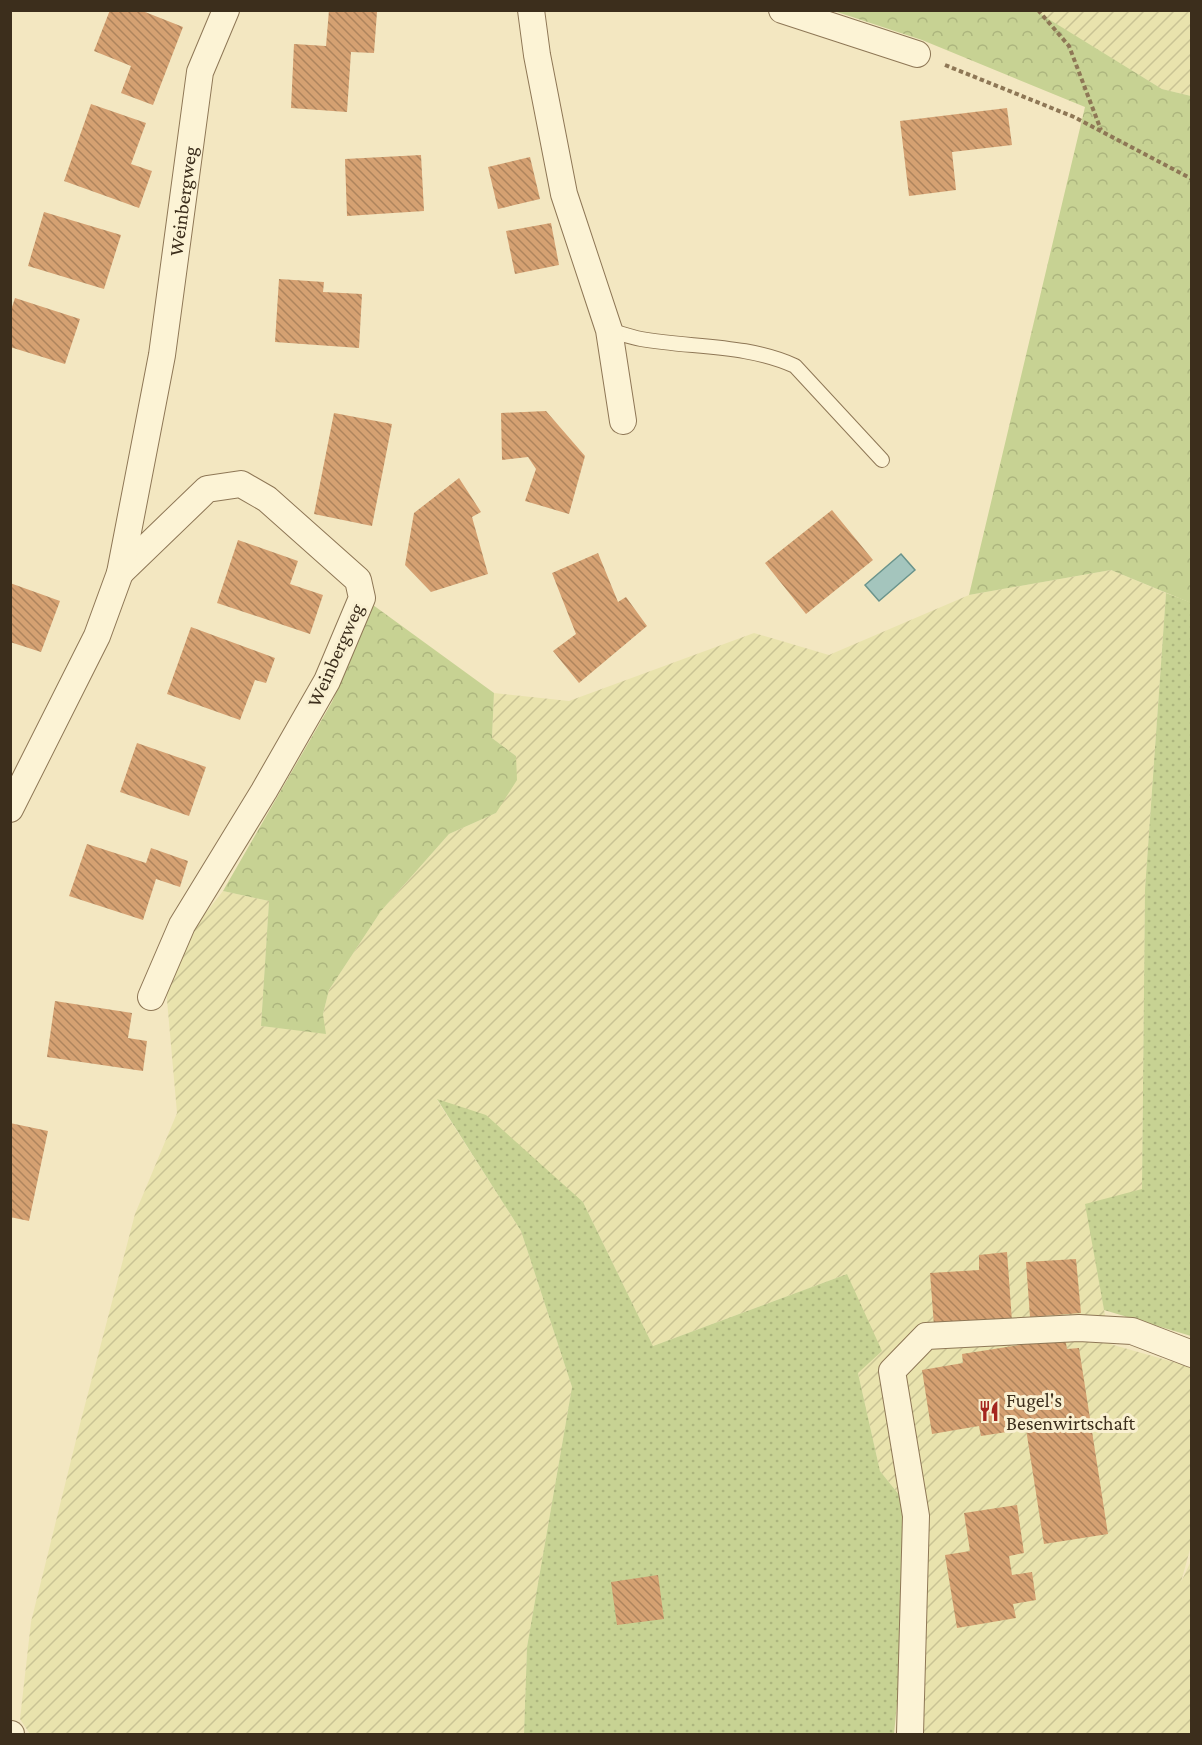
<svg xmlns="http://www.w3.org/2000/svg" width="1202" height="1745" viewBox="0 0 1202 1745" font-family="'Crimson Pro',serif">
<defs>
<pattern id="farmland-furrows" width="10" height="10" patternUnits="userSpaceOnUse" patternTransform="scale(1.5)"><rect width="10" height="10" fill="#e9e3ad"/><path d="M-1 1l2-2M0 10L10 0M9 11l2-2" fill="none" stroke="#c9c394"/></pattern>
<pattern id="grass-dots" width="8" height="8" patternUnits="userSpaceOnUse" patternTransform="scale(1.5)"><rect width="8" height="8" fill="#c7d293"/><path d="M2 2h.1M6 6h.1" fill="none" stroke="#acb57e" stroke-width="1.8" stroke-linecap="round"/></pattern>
<pattern id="forest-crowns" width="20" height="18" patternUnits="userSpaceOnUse" patternTransform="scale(1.5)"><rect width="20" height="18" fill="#c7d293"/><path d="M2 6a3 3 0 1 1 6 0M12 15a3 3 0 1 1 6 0" fill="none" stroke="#acb57e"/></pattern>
<pattern id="building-back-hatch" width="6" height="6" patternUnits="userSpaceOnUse" patternTransform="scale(1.5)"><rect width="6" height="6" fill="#d5a172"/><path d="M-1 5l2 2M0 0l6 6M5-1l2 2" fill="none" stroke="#ae845d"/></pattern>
</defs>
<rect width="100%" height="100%" fill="#f3e7c1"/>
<path fill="url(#farmland-furrows)" d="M1040,11H1191V96L1162,89L1041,15Z
M1111,570L1166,593L1145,889L1142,1190L1086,1205L1110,1344L1191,1367V1546L1181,1582L1191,1561V1734H910L916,1516L880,1471L858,1373L847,1274L653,1346L583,1202L437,1100L521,1231L572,1387L527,1647L524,1734H30L20,1719L31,1622L80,1424L135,1214L177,1113L164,966L223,891L269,901L261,1026L325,1033L323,1014L329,990L381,911L449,834L496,813L516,756L492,738L494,693L569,701L754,633L829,655L969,595Z"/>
<path fill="url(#grass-dots)" d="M1166,593L1192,603L1191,1336L1104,1310L1085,1204L1142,1189L1145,889Z
M437,1099L486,1115L583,1202L653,1346L847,1274L882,1351L858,1373L880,1471L916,1516L894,1734H524L527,1647L572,1387L521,1231Z"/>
<path fill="url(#forest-crowns)" d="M834,11H1040L1042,15L1162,89L1191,96V603L1111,570L969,595L1085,107L922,40Z
M373,605L494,693L492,738L516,756L517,780L496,813L449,834L381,911L329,990L323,1014L326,1034L261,1026L269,901L223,891L332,702Z"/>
<path fill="#a4c5bd" stroke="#6a948c" stroke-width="1.5" d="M901,554L915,570L879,601L865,585Z"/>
<path fill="url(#building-back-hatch)" d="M110,10H140L183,27L153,105L121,93L131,66L94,51Z
M329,10L377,12L374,53L351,52L347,112L291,108L294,44L326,46Z
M91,104L146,123L131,164L152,171L139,208L64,181Z
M1007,108L1012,145L952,152L956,190L909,196L900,121Z
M421,155L424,211L347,216L345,159Z
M530,157L540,199L498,209L488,167Z
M44,212L121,235L104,289L28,266Z
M551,223L559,265L515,274L506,231Z
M279,279L324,282L323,292L362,294L359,348L275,342Z
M15,298L80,319L65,364L10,347V313Z
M546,411L585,456L569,514L525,501L536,469L528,457L502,460L501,413Z
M334,413L392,424L372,526L314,514Z
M459,478L481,512L472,517L488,574L431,592L405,565L414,513Z
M832,510L873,560L806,614L765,563Z
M238,540L298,561L290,584L323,595L310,634L217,603Z
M598,553L618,602L626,597L647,626L579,683L553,651L576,634L552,573Z
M10,583L60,601L41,652L10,642Z
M191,627L275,658L266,683L255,680L240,720L167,694Z
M137,743L206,767L189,816L120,792Z
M87,844L146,863L151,848L188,861L180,887L156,879L143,920L69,896Z
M55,1001L132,1013L128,1038L147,1041L143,1071L47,1057Z
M10,1123L48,1131L29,1221L10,1217Z
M1007,1252L1012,1321L934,1326L930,1273L979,1270V1255Z
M1076,1259L1081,1313L1030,1317L1026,1262Z
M1065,1338L1067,1349L1079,1348L1108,1534L1044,1544L1026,1429L981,1436L979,1426L932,1434L922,1370L963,1363L962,1354Z
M1017,1505L1024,1553L1009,1556L1012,1575L1032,1572L1036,1600L1013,1604L1016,1618L957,1628L945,1555L970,1551L964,1513Z
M658,1575L664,1619L617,1625L611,1582Z"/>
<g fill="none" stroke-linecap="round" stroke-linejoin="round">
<defs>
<path id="service" d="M609,330C620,333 630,337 641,339C692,348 747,344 795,366L882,460"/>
<g id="minor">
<path d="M531,10L537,55L564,194L609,330L623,421"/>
<path d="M782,10L917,54"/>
<path d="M120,573L207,489L241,484L267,499L358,580L362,598L327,681L264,791L182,925L151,997"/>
<path id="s1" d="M10,809L97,636L120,573L162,355L200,72L226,10"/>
<path d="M10,1734H11"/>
<path d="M910,1734L916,1516L892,1371L926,1336L1079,1328L1132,1331L1192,1354"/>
</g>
</defs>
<use href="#service" stroke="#8e7756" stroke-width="16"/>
<use href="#minor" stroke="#8e7756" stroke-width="28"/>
<path stroke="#8e7756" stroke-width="4" stroke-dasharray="4.5 3" stroke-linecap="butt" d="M1038,10L1069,46L1101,130
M945,65L1074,117L1192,179"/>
<use href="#service" stroke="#fcf3d5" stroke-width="14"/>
<use href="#minor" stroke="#fcf3d5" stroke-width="26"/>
</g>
<defs>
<symbol id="restaurant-bare" viewBox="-9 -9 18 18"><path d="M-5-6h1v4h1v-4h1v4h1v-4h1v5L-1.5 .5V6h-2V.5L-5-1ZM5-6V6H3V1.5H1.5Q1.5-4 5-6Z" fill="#a4261f" stroke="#f9f0d1" stroke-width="2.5" paint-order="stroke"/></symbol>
</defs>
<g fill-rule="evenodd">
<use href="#restaurant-bare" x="974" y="1396" width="30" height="30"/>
</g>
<g text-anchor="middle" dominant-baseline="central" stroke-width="6" stroke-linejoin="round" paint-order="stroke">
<g font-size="20" fill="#3c2e1c" stroke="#f9f0d1">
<text stroke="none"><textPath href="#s1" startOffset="638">Weinbergweg</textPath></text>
<text transform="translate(335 655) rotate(-66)">Weinbergweg</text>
</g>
<g font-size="20" fill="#3c2e1c" stroke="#f9f0d1" text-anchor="start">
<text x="1006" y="1400">Fugel's<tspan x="1006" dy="23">Besenwirtschaft</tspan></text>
</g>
</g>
<rect width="1202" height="1745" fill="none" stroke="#3c2e1c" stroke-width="24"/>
</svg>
